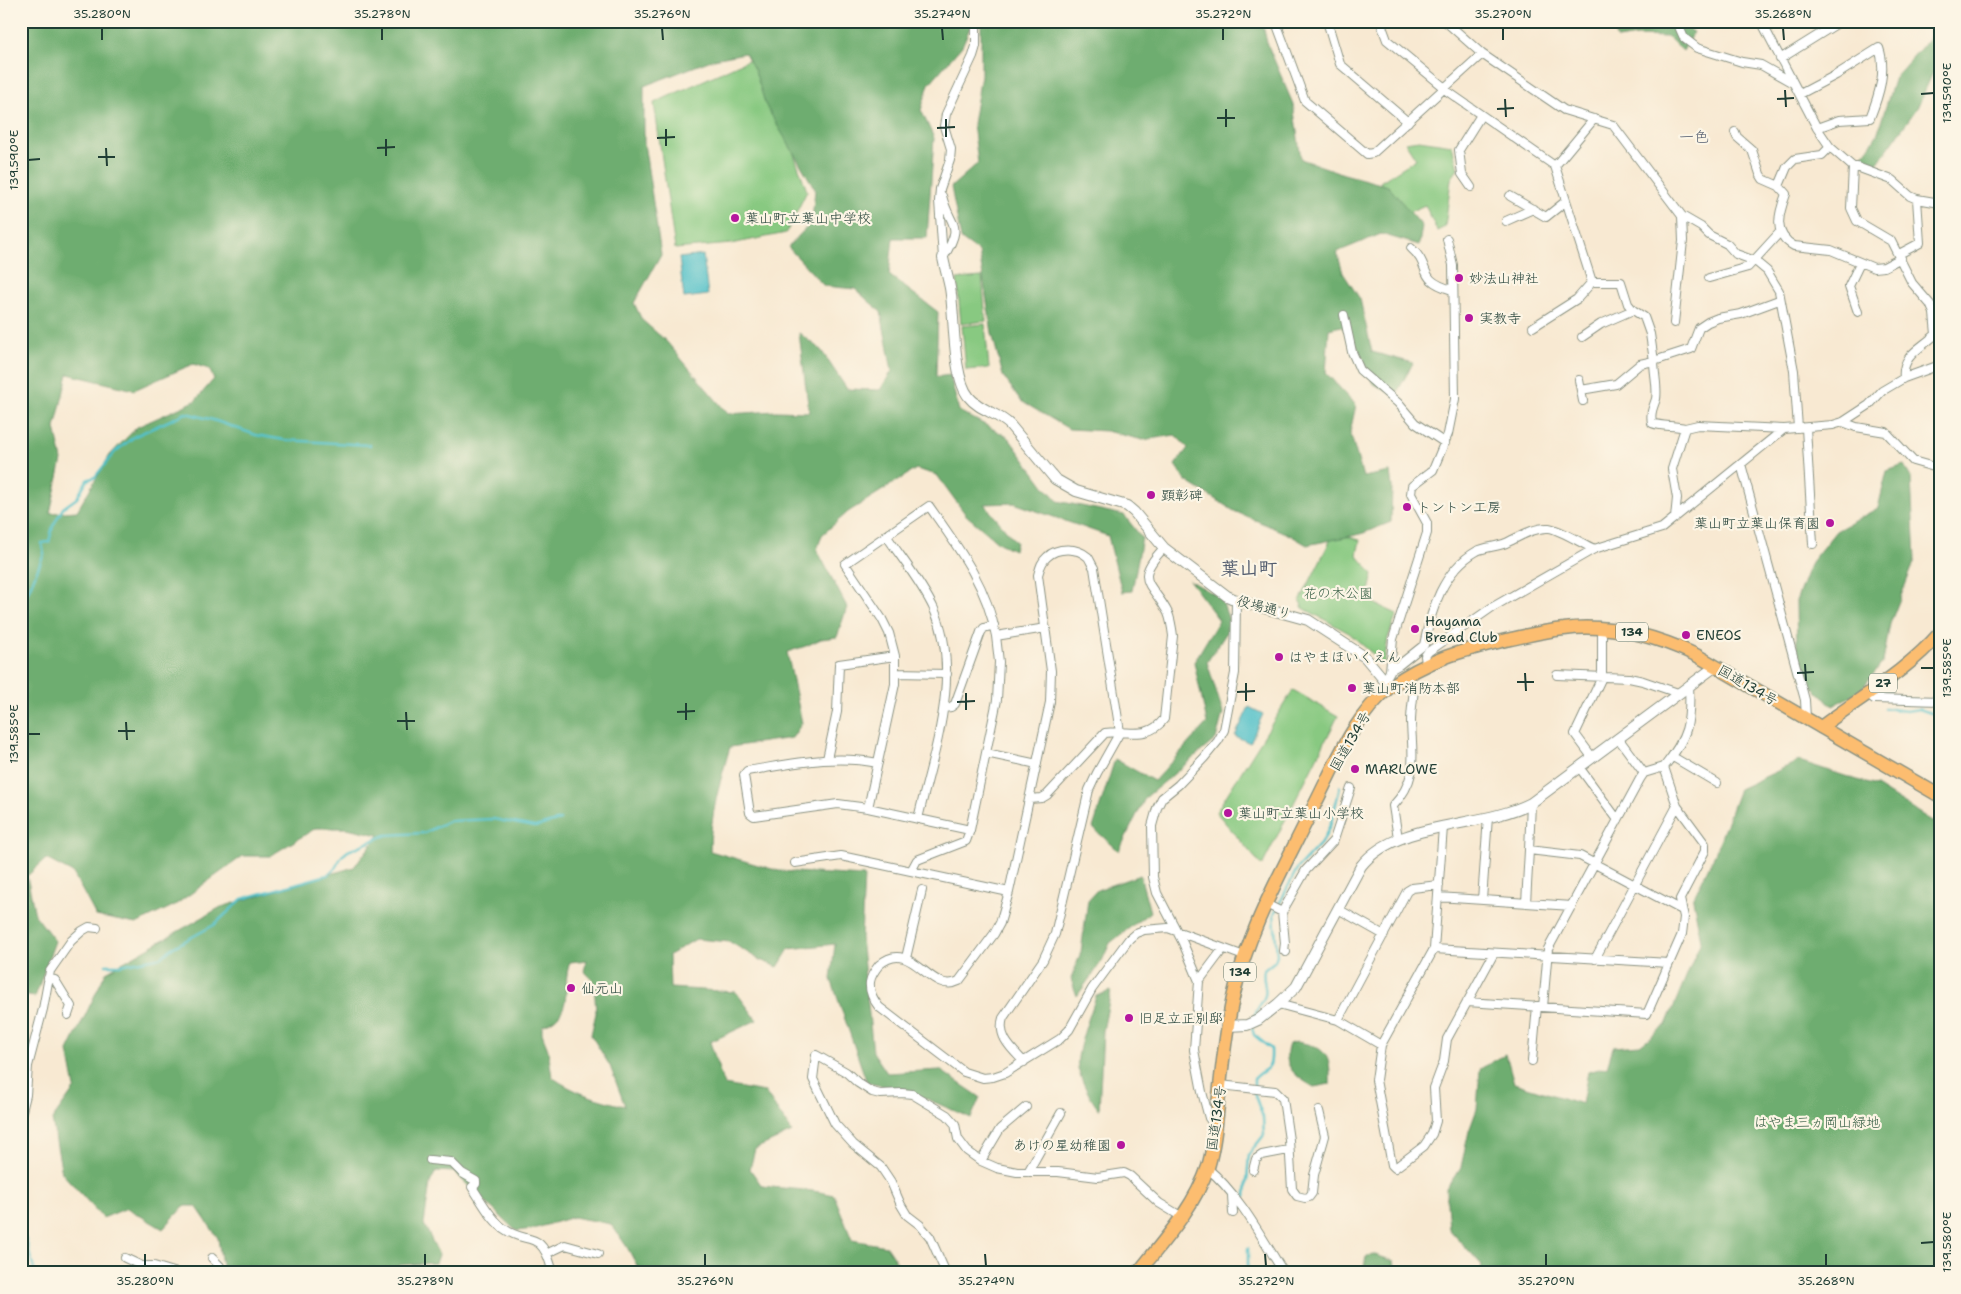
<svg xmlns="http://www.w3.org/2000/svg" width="1961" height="1294" viewBox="0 0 1961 1294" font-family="'Shantell Sans','Klee One',sans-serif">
<rect width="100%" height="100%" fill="#fcf5e5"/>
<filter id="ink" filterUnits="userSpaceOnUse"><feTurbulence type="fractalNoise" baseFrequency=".02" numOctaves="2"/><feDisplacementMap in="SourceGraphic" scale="10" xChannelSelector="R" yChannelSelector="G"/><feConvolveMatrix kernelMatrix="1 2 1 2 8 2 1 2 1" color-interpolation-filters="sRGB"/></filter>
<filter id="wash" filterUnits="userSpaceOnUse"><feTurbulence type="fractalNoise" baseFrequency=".0096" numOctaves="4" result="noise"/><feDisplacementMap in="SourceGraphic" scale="20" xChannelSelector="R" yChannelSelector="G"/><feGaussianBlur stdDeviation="1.12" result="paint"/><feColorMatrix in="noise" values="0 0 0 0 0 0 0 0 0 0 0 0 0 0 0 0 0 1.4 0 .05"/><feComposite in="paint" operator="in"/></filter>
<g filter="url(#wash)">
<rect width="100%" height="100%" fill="#f8e9d2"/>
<path fill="#88c981" stroke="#54835a" d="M759,55L807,191L786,233L731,244L675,249L654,103Z
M1419,140L1452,145L1458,169L1451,179L1445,227L1437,231L1425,205L1400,216L1380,182L1416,159L1405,142Z
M982,277L986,321L961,324L957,279Z
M985,324L989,368L966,370L962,326Z
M1334,533L1360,540L1357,555L1373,574L1367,600L1397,614L1388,638L1384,664L1349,633L1303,608L1300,601Z
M1293,690L1338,716L1262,866L1216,812Z"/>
<path fill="#6ead6f" stroke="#467552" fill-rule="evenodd" d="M21,21H973L962,46L929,84L921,110L934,138L927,238H893L889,275L938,312L936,377L950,375L959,411L1008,437L1044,486L1058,501L1124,515L1142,538L1132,591L1122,592L1108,536L1014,503L984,504L1016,542L1014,550L999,543L966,515L937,475L916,469L848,512L822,535L817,550L847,607L837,637L821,639L806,646L787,652L802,723L792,738L730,747C720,781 710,816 710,851L779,871L864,876L861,938L873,1052L887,1073L940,1070L980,1097L971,1118L906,1090L867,1083L831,979L835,944L789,949L778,967L760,960L730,942L696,939L669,955L670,988L736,992L757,1020L710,1042L724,1085L765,1092L792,1132L755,1149L750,1169L762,1186C786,1189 810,1189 834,1195L852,1240L886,1246L904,1273H641L627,1247L611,1224L573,1217L533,1229L516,1231L454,1172L436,1171L430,1183L424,1224L439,1255L436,1263L400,1265L387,1273H223L218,1238L196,1206H184L163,1229L127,1208L103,1218L62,1173L52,1120L75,1088L68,1051L106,972L221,907L354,867L379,835L347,828H316L270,856H243L175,905L136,924L96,916L73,873L46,859L27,876L35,915L55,941L35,997L21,995V618L27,611L21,600ZM745,53L755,71L766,106L815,189L812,222L788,247L824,286L855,289L881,312L892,371L880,390L847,389L821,350L799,333L809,412L776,411L728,414L666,341L642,320L634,303L661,255L644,143V86L714,59ZM193,364L209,369L214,379L195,401L137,427L110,455L77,511L50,513L62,460L55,428L68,374L134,390ZM587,960L584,971L594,981L596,1013L591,1035L610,1066L625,1106C599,1100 574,1093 552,1077L548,1050L542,1033V1026C577,1012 560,989 570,962Z
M981,21H1262L1267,43L1293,104L1301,159L1344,174L1388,186L1422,226L1419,245L1381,234L1337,252L1343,273L1360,299L1372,352L1413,363L1395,396L1374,384L1356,344L1341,326L1329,329L1326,373L1356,405L1350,432L1363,477L1390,472L1392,486L1391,522L1361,534L1307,545L1290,535L1234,511L1186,481L1175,465L1188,448L1175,435L1143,440L1106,431L1069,429L1021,401L1003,376L992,333L979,252L961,239L951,187L978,163L973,124L981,75Z
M1607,21H1673L1693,32L1683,51L1668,37L1637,36L1617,39L1611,24Z
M1932,21H1940V57L1917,108L1877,164L1858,163L1877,135L1895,77L1928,40Z
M1904,465L1911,478L1915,560L1890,624L1883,662L1859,692L1833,706L1803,678L1797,656L1796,601L1811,562L1836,531L1878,508L1887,471Z
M1189,580L1221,598L1231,626L1207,662L1223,713L1216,739L1145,798L1119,851L1093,828L1115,759L1154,781L1207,723L1194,662L1219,620Z
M1799,761L1876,786L1940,826V1273H1480L1482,1265L1449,1229L1446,1189L1461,1167L1469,1131L1477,1109L1480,1069L1506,1054L1514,1083L1582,1104L1588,1072L1607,1067L1613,1047L1640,1045L1666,1025L1701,941L1693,899L1715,854L1739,789Z
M1140,875L1150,912L1110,943L1102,961L1077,996L1071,979L1081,952L1088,900L1097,890Z
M1111,991L1103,1031L1099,1110C1090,1098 1082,1083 1078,1068C1075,1052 1091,1013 1096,996Z
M1297,1042C1326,1047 1331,1055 1330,1084L1314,1087C1296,1077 1281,1066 1289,1044Z
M1375,1255L1394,1261L1396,1273H1363L1366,1256Z"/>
<path fill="#53c1c9" stroke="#397f7e" d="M703,255L708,295L684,298L679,258Z
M1249,707L1263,714L1250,743L1235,736Z"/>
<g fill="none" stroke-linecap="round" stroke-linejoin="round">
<path stroke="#53c1c9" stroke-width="2.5" d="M21,210L25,208
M21,615L27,594L44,554L42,543L49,542L53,526L63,508L77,498L87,480L95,477L115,452L135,436L186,413L213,420L256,435L284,440L370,445
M1885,708L1906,711L1919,709L1940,716
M106,965H120L162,957L172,948L214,925L242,899L327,875L334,870L342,856L348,851L386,835L424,833L449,821L493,819L535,827L560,820
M1254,1017C1256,1009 1263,1003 1265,995C1267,988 1262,980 1264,970L1275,961L1277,955L1274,914L1297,869L1323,841L1331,823L1340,787
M1246,1196L1249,1154L1264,1135L1263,1117L1254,1093V1079C1268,1065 1272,1072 1271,1049L1254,1035L1252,1028
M21,1231L26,1240L35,1273
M1248,1248V1273"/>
</g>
</g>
<g filter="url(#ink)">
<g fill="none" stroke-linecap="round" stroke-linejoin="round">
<defs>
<path id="minor" d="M1287,21L1277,25L1305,101L1367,154L1373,153L1482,54
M1327,21L1340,64L1408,122
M1380,21L1387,40L1445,88
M1445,21L1482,54L1564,110L1613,125L1682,216L1701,227L1709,235L1727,244L1736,254L1755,261L1767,271L1779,291L1794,371L1798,428
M1679,21L1680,29L1684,38L1697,48L1742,62L1761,65L1791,82
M1761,21L1817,128L1839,120L1870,118C1879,95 1887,71 1879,48L1836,75L1800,94
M1780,59L1841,21
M1444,89L1555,166L1594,119
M1817,128L1830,147L1853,167L1851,208L1857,221L1891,241L1912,283L1930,304L1934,313L1936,334C1922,348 1901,355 1904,378
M1735,132L1737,137L1752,150L1760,174L1763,179L1779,186L1786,194C1779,213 1772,234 1794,246L1831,250L1874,268L1884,267L1901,258
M1853,167H1857L1892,180L1910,196L1917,199L1920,243L1899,254
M1779,186L1787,167L1795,159L1822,155L1830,147
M1471,187L1462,174L1459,150L1481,115
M942,196C950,228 965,222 943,258
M1510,196L1546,217L1566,201
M1917,199L1940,203
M1506,221L1533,209
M1411,248C1433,267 1415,279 1452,290
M943,258L939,201L940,189L950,160L951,149L944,126L946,114L973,56L976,46V21
M1709,278L1748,267L1780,232
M1592,282H1621L1628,304L1633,310
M1858,312L1849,286L1860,263
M1344,315L1352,352L1360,370L1398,403L1415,423L1445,443
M1674,323L1683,241L1682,216
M1533,327L1577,299L1592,282L1555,166
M1582,337L1601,324L1633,310L1644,317L1650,334L1654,361L1691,349L1699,328L1708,322L1718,318L1741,314L1779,300
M1579,380L1583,401
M1581,390L1616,384L1640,364L1654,361C1654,373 1658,388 1656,399C1653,408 1650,413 1652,423C1662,427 1674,425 1685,428
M1843,422L1856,427L1886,432L1913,461L1934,467L1940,474
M1806,428L1813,544
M1741,464L1805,700L1806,718
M1675,518L1677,498L1672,469L1685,428L1698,425L1784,429
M886,535C902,559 922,583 934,609C963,675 933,753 918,819
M1426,664L1425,656L1428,652L1491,608L1594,549L1662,528L1784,429L1833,425L1843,422L1869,405L1882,391L1904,378L1940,365
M1390,670L1399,665L1424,645C1431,610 1443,570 1477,551C1485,547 1496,547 1506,543C1519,537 1534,527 1549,528C1559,529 1583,544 1594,549
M896,673L947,674
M1557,675L1629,678L1643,681L1678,693
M1385,680L1390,671L1393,639L1427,533V523L1411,494L1412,486L1433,470L1448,434L1455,399L1453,265L1447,239
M1867,693L1874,699L1940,701
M944,708L951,707L955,704L981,632L984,628L994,625
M1618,738L1644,773
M986,753L1037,764
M1592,757L1575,734L1602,677V628
M1673,757L1717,783
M827,759L837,712L839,664L895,656
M878,763C833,754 792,764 747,771L744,775L750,813L754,816L838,804L868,808L970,830L997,700L999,662L996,636L1046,628
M1579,767L1618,820
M1029,799L1042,798L1047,795L1105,733C1129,729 1147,741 1164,719L1173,636C1172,628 1171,620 1168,613C1152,582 1132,581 1164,548
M1531,803L1529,850L1580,856L1682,910
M868,808L895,684V656L889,633L882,619L845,564L929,506C958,547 987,585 996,636
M1398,838L1393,806C1419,778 1412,757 1411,721C1411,711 1413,700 1414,689
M795,863L841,856L1009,892
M911,871L917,860L966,841L970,830
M1438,897L1572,906
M1482,900L1488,817
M1526,903L1529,850
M1266,904L1282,912L1306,870L1334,840L1351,788
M1338,909L1384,935
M1282,912L1285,943L1284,951L1286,952
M1434,949L1669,963
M906,958L922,890
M1595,959L1677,806
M48,978L55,980L71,1006L68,1015
M1199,981L1183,943L1157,893L1153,877L1152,826L1157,808L1162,798L1178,785L1204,758L1218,741L1224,730L1235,673L1236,600
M1467,1002L1647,1014L1682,934L1684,917L1680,899L1705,851V844L1677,806L1664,767C1688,737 1691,723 1689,685
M1278,1004L1338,1020L1381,1045L1434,949L1443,827
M1543,1007L1548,949L1640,779L1644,773L1664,767
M1338,1020L1407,891L1412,888L1439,885
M1381,1045L1376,1080L1392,1165L1395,1168L1424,1146L1432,1134L1436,1121L1434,1088L1444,1061L1447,1039L1494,953
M1532,1061L1537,1006
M1024,1062C1012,1049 997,1037 1003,1018L1043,960L1055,934L1089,790L1097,773L1120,732L1094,568C1092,565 1090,560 1088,557C1077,547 1057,547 1047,557C1041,562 1040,568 1038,575L1051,671L1050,702L1009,892L1000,923L994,934L959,981C929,996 912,936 879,965C875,970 871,975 870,982C869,992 873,999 879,1007L964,1072L983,1078L993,1077L1005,1073L1060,1039L1069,1030L1092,989L1129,939L1136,933L1144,930L1168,928L1244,956
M1220,1085L1275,1091L1283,1099L1289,1140L1292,1189L1297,1196L1305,1198L1309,1197L1312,1193L1314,1175L1325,1136L1319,1111
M21,1115L26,1095L28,1066L43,1009L50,971L71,941L82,931L89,927L97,928
M1216,1127L1209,1118L1202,1092L1194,1050L1199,981L1223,949
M430,1160L451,1162L462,1173L476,1181V1184L472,1187C481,1200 490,1218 503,1228C526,1246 540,1228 551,1266L548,1273
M981,1161L1000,1129L1026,1107
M1207,1168C1239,1194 1262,1238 1284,1273
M1253,1170L1256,1159L1262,1155L1288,1150
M1028,1172L1061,1113
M1232,1195L1233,1213
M548,1253L565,1245L598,1254
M125,1258L142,1266H154L177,1273
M212,1258L220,1266L222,1273
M946,1273L930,1237L920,1225L907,1215L901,1205L891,1182L881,1167L853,1144L835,1124L813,1079L816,1055L846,1072L858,1083L872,1092L880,1094L902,1093L912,1094L947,1115L955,1124L958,1139L967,1151L981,1161L997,1168L1017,1172H1058L1098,1177L1124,1173L1130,1176L1159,1203L1182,1217"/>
<path id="tertiary" d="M943,258C945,268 948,278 950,288C955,315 952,377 969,397C979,410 998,413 1010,425L1055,479L1076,491L1127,506L1134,512L1164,548L1227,596L1236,600L1308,620L1365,657L1390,687
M1228,1026L1247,1025L1258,1020L1278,1004L1296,987L1361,866C1397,820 1481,829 1531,803L1716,666"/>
<path id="primary" d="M1821,727C1861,697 1907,671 1940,633"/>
<path id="trunk" d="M1138,1273C1164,1240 1194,1208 1208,1167C1214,1147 1216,1126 1218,1105C1222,1069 1225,1034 1233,998C1247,932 1282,871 1312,810C1334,768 1352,718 1390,687C1425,660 1464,650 1506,640C1525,636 1544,631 1564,629C1610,623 1655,636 1696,655L1940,796"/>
</defs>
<use href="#minor" stroke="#8c9383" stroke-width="10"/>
<use href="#tertiary" stroke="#8c9383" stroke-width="12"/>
<use href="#primary" stroke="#8c9383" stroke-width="15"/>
<use href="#trunk" stroke="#8c9383" stroke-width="15"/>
<use href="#minor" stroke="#fff" stroke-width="8"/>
<use href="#tertiary" stroke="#fff" stroke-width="10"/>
<use href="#primary" stroke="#fcbd6f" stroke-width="12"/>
<use href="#trunk" stroke="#fcbd6f" stroke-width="12"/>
</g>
</g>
<path fill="none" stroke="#1f3d34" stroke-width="2" d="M102,28V40M382,28V40M662,28L663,40M942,28L943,40M1223,28V40M1503,28V40M1783,28L1784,40M1785,90L1786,107M1921,94L1934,93M1505,99L1506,117M1777,99L1794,98M1226,109V127M1497,109L1514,108M1217,118H1235M946,119V137M937,128L955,127M666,129V146M657,138L675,137M386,139V156M106,148L107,166M377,148L395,147M98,157H115M28,160L40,159M1805,664L1806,681M1921,668H1934M1525,673L1526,691M1797,673L1814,672M1517,682H1534M1246,683V701M1237,692L1255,691M966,693V710M957,702L975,701M686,703V720M406,712L407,730M677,712L695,711M397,721H415M126,722L127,740M118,731H135M28,734H40M1921,1243L1934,1242M145,1254V1266M425,1254V1266M705,1254V1266M985,1254L986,1266M1265,1254L1266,1266M1546,1254V1266M1826,1254V1266"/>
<g fill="#b5179e" stroke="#fcf5e5" stroke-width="2">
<circle cx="735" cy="218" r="5"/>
<circle cx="1459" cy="278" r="5"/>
<circle cx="1469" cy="318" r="5"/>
<circle cx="1151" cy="495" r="5"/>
<circle cx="1407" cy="507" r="5"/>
<circle cx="1830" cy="523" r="5"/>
<circle cx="1415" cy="629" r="5"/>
<circle cx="1686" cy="635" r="5"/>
<circle cx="1279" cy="657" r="5"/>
<circle cx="1352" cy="688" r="5"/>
<circle cx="1355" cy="769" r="5"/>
<circle cx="1228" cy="813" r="5"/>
<circle cx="571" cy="988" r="5"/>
<circle cx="1129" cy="1018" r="5"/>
<circle cx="1121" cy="1145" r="5"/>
</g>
<g text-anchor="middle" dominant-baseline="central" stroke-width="4.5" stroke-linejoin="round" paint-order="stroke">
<g fill="#fcf5e5" stroke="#617469" stroke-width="1">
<rect x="1616" y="622.5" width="32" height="19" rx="4"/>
<rect x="1869" y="673.5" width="28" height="19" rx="4"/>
<rect x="1224" y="962.5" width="32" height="19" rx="4"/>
</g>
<g font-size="12" font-weight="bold" fill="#1f3d34">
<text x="1632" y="632">134</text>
<text x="1883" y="683">27</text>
<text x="1240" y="972">134</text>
</g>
<g font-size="14" fill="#1f3d34" stroke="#fcf5e5" text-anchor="start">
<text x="745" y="218">葉山町立葉山中学校</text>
<text x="1469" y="278">妙法山神社</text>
<text x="1479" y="318">実教寺</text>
<text x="1161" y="495">顕彰碑</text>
<text x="1417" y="507">トントン工房</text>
<text x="1820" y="523" text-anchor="end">葉山町立葉山保育園</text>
<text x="1425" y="621">Hayama<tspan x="1425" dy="16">Bread Club</tspan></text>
<text x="1696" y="635">ENEOS</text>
<text x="1289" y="657">はやまほいくえん</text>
<text x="1362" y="688">葉山町消防本部</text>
<text x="1365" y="769">MARLOWE</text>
<text x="1238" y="813">葉山町立葉山小学校</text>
<text x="581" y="988">仙元山</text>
<text x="1139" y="1018">旧足立正別邸</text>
<text x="1111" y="1145" text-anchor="end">あけの星幼稚園</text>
</g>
<g font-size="14" fill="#396047" stroke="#fcf5e5">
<text x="1338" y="593">花の木公園</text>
<text x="1817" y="1122">はやま三ヵ岡山緑地</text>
</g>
<g font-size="14" fill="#1f3d34" stroke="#fcf5e5">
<text transform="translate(1264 607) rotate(15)">役場通り</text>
<text transform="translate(1748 685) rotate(30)">国道134号</text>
<text transform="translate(1350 741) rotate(-60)">国道134号</text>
<text transform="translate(1216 1118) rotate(-82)">国道134号</text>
</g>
<g font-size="15" fill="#545e70" stroke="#fcf5e5">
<text x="1694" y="137">一色</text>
</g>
<g font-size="19" font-weight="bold" fill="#545e70" stroke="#fcf5e5">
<text x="1249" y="568">葉山町</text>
</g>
</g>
<rect width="1961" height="1294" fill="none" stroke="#fcf5e5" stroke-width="55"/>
<rect x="28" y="28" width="1906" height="1238" fill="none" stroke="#1f3d34" stroke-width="2"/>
<g font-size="12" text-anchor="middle" fill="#1f3d34">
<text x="102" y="18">35.280°N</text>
<text x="382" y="18">35.278°N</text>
<text x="662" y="18">35.276°N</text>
<text x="942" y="18">35.274°N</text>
<text x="1223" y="18">35.272°N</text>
<text x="1503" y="18">35.270°N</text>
<text x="1783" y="18">35.268°N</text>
<text transform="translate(1947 93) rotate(-90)" y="4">139.590°E</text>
<text transform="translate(14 160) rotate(-90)" y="4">139.590°E</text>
<text transform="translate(1947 668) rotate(-90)" y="4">139.585°E</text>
<text transform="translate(14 734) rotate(-90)" y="4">139.585°E</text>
<text transform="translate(1947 1242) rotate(-90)" y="4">139.580°E</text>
<text x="145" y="1285">35.280°N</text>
<text x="425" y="1285">35.278°N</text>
<text x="705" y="1285">35.276°N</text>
<text x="986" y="1285">35.274°N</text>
<text x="1266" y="1285">35.272°N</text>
<text x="1546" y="1285">35.270°N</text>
<text x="1826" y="1285">35.268°N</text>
</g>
</svg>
